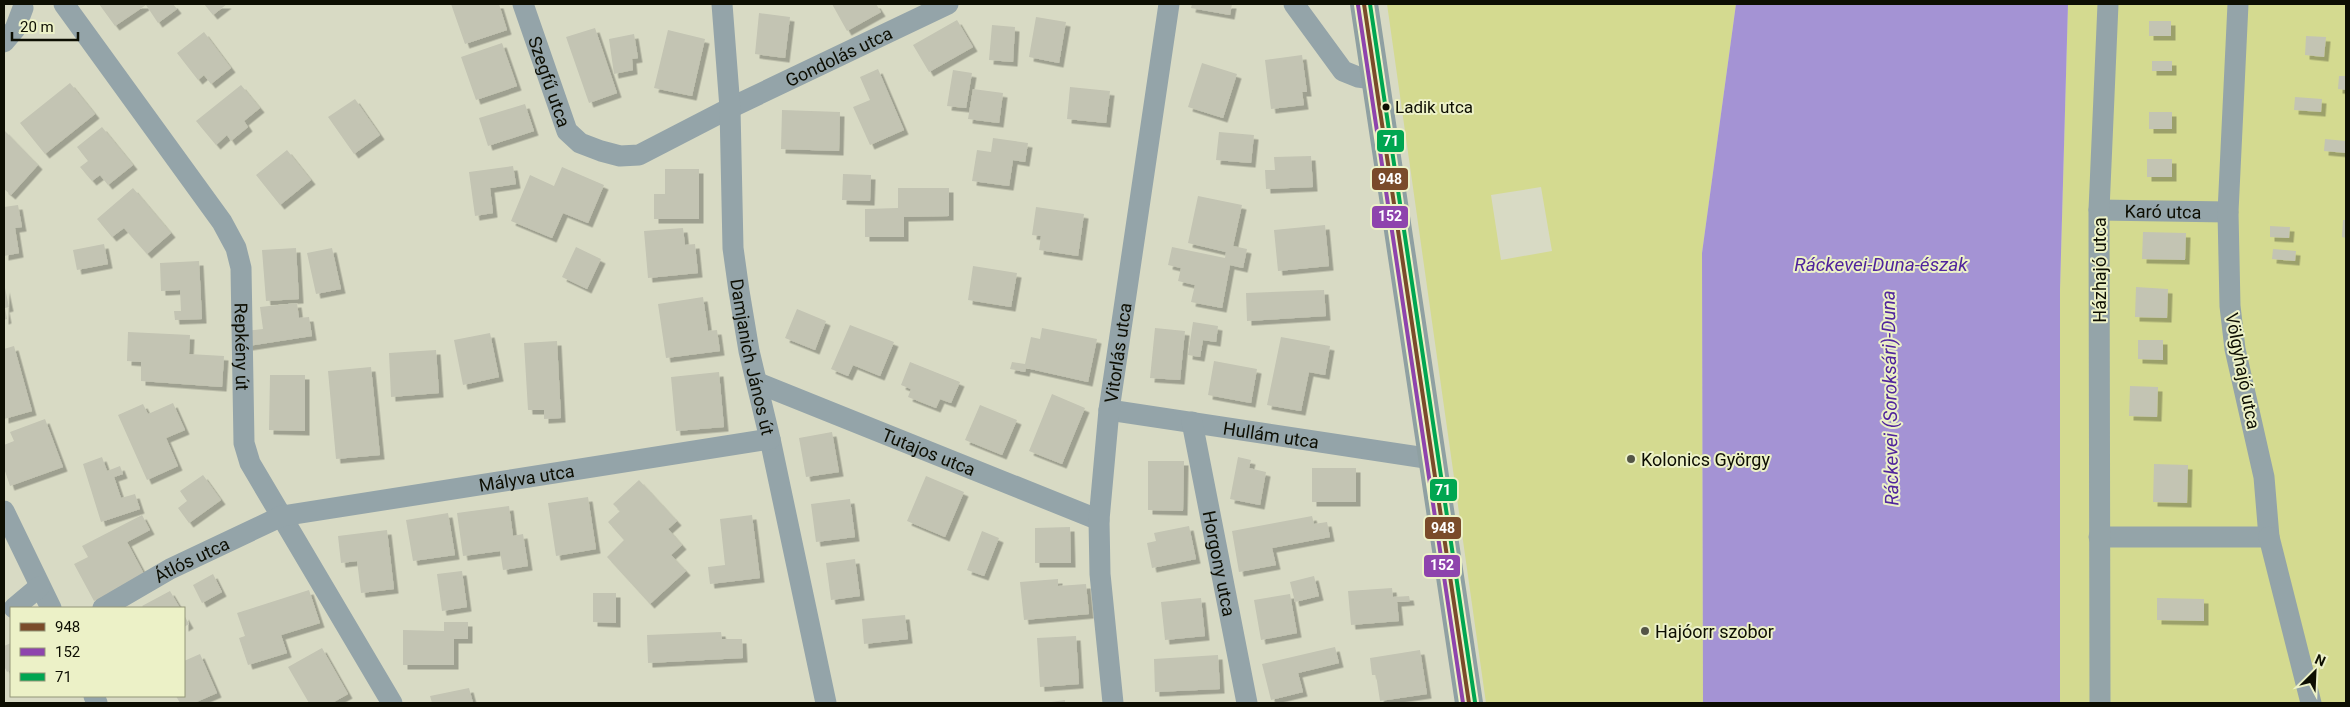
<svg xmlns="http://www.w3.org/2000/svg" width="2350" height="707" viewBox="0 0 2350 707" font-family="Roboto,sans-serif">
<defs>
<filter id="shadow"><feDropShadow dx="4.5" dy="4.5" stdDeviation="0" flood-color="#0004"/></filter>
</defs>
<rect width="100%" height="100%" fill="#d8dac4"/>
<path fill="#d4da90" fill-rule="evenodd" d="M1387,4H1736L1702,253L1703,703H1486ZM1541,187L1552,251L1501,260L1491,195Z
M2068,4H2346V703H2060V290Z"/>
<path fill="#a493d4" d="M1736,4H2068L2060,290V703H1703L1702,253Z"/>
<path fill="#c3c4b3" filter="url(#shadow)" d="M99,4H173L177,9L158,23L146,5L115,26Z
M204,4H227L213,15Z
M451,4H499L507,30L465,44Z
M832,4H876L881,12L847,31Z
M1192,4H1232L1230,15L1191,8Z
M759,13L790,17L785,58L755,54Z
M1036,17L1066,22L1059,63L1029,57Z
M957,20L973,47L929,72L913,45Z
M2149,21H2171V36H2149Z
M992,25L1015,27L1013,62L989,60Z
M595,28L617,93L589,103L566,37Z
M668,30L705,39L692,96L654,88Z
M204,32L231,68L211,84L204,75L198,80L177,53Z
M634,34L638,58L632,59L633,70L614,74L609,39Z
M2306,36L2326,37L2324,57L2305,55Z
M502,43L517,86L476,100L461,57Z
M1302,55L1307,92H1302L1304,105L1271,109L1265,60Z
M2152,61H2172V71H2152Z
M1202,63L1237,74L1223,118L1188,107Z
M878,69L904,130L870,145L853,107L870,100L860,77Z
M953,70L972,73L966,108L947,106Z
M2339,76H2346V90L2338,89Z
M70,83L95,114L45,154L20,123Z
M241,85L260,108L244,121L248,127L231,141L227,135L216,145L196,121Z
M1070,87L1110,91L1106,123L1067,119Z
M973,89L1003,93L999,123L968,119Z
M2295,97L2322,99L2321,112L2294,110Z
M355,99L380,135L354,154L328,117Z
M525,104L534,131L488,146L479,118Z
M782,110L840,112L839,151L781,149Z
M2149,112H2172V129H2149Z
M102,127L133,165L108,185L100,175L92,181L80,167L88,161L77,147Z
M4,130L38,165L11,195L4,189Z
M1219,132L1254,135L1251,163L1216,160Z
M993,138L1028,143L1025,162L1013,160L1009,186L972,181L977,150L991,152Z
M2325,139L2346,141V153L2324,151Z
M287,150L311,180L280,205L256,175Z
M1311,156L1313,187L1266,189L1265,170H1275L1274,157Z
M2147,159H2172V177H2147Z
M513,166L516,184L490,188L493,213L475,216L469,172Z
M562,167L604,185L588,223L563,213L552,238L511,221L530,175L554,186Z
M665,169H699V219H654V194H665Z
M843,174L871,175L870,201L842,200Z
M133,188L171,233L147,254L124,228L112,237L97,219Z
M898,188H949V216L904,217V237H865V209L898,208Z
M1198,196L1242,205L1233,246L1247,249L1243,268L1230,265L1222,308L1191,302L1195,285L1178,281L1181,268L1168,265L1172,247L1225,258L1226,252L1188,243Z
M18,205L22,227L15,228L19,253L4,256V207Z
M1036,207L1084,214L1078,256L1039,250L1041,236L1032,235Z
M2343,220H2346V238L2342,237Z
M1325,225L1329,266L1278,271L1274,230Z
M2270,226L2290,227L2289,238L2270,237Z
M683,228L685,245L695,244L698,273L648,278L644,231Z
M2143,232L2186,233L2185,260L2142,259Z
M104,244L108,264L77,270L73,250Z
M576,247L601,259L587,289L562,277Z
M296,248L299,299L266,301L262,250Z
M332,248L341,289L316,294L307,253Z
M2273,249L2296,251L2295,261L2272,259Z
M199,261L202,319L175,320L174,311H181L180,290L161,291L160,263Z
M973,266L1017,273L1011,307L968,300Z
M2136,287L2168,289L2167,318L2135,317Z
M5,288L9,307L5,308L7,319L4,320Z
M1324,290L1326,316L1247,321L1246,293Z
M703,297L708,331L717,330L720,351L666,358L658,304Z
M297,303L299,318L309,317L312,336L248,346L246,331L263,329L260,307Z
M797,309L826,321L815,350L785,338Z
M1193,322L1218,326L1216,342L1203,340L1200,357L1188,355Z
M850,325L894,342L880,376L853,365L848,376L831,369Z
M1042,328L1097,339L1088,382L1026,368L1025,372L1010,369L1012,362L1025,364L1031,337L1040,339Z
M1155,328L1185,331L1180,380L1150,378Z
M128,332L190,335L189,354L224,356L222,387L141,381V362L127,361Z
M490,333L499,377L463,385L454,340Z
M1281,337L1330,346L1325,375L1309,372L1301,411L1267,405Z
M2138,340H2163V360L2138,359Z
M557,341L561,418L544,419V410H528L524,343Z
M14,346L32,411L4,419V349Z
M436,350L439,393L391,397L389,353Z
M1214,361L1257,369L1251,403L1208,395Z
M910,362L960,382L951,403L940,399L936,408L908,397L911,389L901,385Z
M371,367L380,455L336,459L328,371Z
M719,372L724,427L676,431L671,377Z
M270,375H305V431L269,430Z
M2130,386L2158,387L2157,417L2129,416Z
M1052,394L1085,408L1062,464L1029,451Z
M173,403L185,430L166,438L178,466L147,480L118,415L143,404L148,414Z
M980,405L1017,420L1002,455L965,440Z
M45,419L63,467L10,486L4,468V445L14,441L10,432Z
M832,432L839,472L806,477L799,438Z
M102,457L107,471L120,466L123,474L114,477L121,498L135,494L140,509L101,522L83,464Z
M1238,457L1251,460L1249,468L1266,472L1260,505L1230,499Z
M1148,461H1184L1183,511L1148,510Z
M2154,464L2188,465L2187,503L2153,502Z
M1312,468H1356V502H1312Z
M203,475L221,500L189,523L178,508L187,501L180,491Z
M926,476L964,492L945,537L907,521Z
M639,480L677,521L668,529L682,545L671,555L686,571L650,604L607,557L624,540L608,522L620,511L613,504Z
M588,497L596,549L556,556L548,503Z
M850,499L855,537L816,542L811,504Z
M509,506L513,536L523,534L528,566L503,570L500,551L463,556L457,513Z
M448,513L455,555L413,561L406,520Z
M142,515L150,530L127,542L144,574L94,601L74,564L88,557L82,546Z
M752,515L760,578L710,584L708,567L725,565L720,519Z
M1312,516L1314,524L1327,522L1330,537L1272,548L1276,565L1239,572L1232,531Z
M1189,526L1196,559L1152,568L1147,543L1156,541L1154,533Z
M1070,527L1071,563H1035V528Z
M387,530L394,589L361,593L357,561L341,563L338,536Z
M982,531L999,538L984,576L967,570Z
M855,559L860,596L831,600L826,563Z
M462,571L467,607L442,611L437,574Z
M213,574L222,592L202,603L193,585Z
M1314,576L1319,596L1295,602L1290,582Z
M1058,579V586L1086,584L1089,614L1024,620L1020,582Z
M1392,588L1393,597L1409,596L1410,601L1397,602L1399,621L1351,625L1348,591Z
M309,590L320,623L281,635L287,653L248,665L239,638L245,636L237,613Z
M170,591L180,608H144L142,606Z
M593,593H616V623L593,622Z
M1290,594L1297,633L1261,640L1254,600Z
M1201,598L1205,636L1165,640L1161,602Z
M2157,598L2204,599V621L2157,620Z
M184,615L189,624L184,627Z
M905,615L908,639L864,644L862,619Z
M444,622H468V639H454V665H403V630L444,631Z
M721,632L722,639H742L743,658L648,663L647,635Z
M1076,636L1079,684L1040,687L1037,638Z
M11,643V670L7,672L4,666V646Z
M1335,647L1339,663L1298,673L1303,692L1271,700L1262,664Z
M322,648L348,694L332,703H309L288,667Z
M1420,650L1427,694L1380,701L1376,675H1372L1370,658Z
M200,654L217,693L194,703H180L176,696H184V661Z
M1218,655L1220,689L1155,692L1154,659Z
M469,688L473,703H432L430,696Z
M1065,700V703H1051V702Z"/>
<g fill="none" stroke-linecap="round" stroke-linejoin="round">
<g stroke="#94a4a9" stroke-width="21">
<path id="s1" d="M64,4L222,222L236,248L241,268L244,443L250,463L392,703"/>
<path id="s2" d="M523,4L567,131L580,143L601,151L620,156L639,155L730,108L948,4"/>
<path id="s3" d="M722,4L730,108L733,248L739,291L749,351L770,439L826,703"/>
<path d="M1294,4L1343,71L1358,77L1373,79"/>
<path d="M4,42L15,29L23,8"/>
<path id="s4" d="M2099,210L2228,212"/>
<path id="s5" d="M758,383L1099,520"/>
<path id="s6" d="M1109,410L1432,459"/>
<path id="s7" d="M1192,422L1247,703"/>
<path d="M4,511L51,608"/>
<path d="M2099,537H2269L2264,477L2235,349L2230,306L2228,212L2238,4"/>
<path d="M2269,537L2311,703"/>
<path d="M14,608L39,587"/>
<path id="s8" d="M103,608L170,569L282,516L770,439"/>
<path d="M94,696L97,703"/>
<path id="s9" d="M1113,703L1100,574L1099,520L1109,410L1169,4"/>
<path d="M2100,703L2099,210L2108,4"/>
</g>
<path stroke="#8fa0a2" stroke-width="28" d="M1364,4L1469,703"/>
<defs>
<path id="bus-1" d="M1364,4L1469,703"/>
<path id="bus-2" d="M1358,5L1463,703"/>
<path id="bus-3" d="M1370,4L1475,702"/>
</defs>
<use href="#bus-1" stroke="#ecf1c7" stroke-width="8"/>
<use href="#bus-2" stroke="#ecf1c7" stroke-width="8"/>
<use href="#bus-3" stroke="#ecf1c7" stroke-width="8"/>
<use href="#bus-1" stroke="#7a4b2a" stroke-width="4"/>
<use href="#bus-2" stroke="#8e44ad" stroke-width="4"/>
<use href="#bus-3" stroke="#00a651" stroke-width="4"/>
</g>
<circle fill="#0d0e02" stroke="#ecf1c7" stroke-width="2" cx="1386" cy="107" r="4.5"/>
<g fill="#545546" stroke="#ecf1c7" stroke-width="2">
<circle cx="1631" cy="459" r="5"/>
<circle cx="1645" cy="631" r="5"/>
</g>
<g text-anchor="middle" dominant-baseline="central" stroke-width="4" stroke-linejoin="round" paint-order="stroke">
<g font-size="17" fill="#0d0e02" stroke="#ecf1c7" text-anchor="start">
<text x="1395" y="107">Ladik utca</text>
</g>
<g font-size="18" fill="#0d0e02" stroke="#ecf1c7">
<text stroke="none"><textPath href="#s2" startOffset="436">Gondolás utca</textPath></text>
<text stroke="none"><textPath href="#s2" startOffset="82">Szegfű utca</textPath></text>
<text stroke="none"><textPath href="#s4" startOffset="64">Karó utca</textPath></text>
<text transform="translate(2099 270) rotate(-90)">Házhajó utca</text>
<text stroke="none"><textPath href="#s1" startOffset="398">Repkény út</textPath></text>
<text stroke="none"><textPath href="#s9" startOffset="352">Vitorlás utca</textPath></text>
<text stroke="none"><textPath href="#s3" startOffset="355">Damjanich János út</textPath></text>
<text transform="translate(2243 371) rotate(79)">Völgyhajó utca</text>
<text stroke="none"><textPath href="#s6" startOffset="164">Hullám utca</textPath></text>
<text stroke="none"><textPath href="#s5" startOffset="184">Tutajos utca</textPath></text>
<text stroke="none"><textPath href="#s8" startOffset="449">Mályva utca</textPath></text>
<text stroke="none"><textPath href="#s8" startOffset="101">Átlós utca</textPath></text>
<text stroke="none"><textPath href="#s7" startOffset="144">Horgony utca</textPath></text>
</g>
<g font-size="18" fill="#0d0e02" stroke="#ecf1c7" text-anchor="start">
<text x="1641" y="459">Kolonics György</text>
<text x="1655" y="631">Hajóorr szobor</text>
</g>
<g font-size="19" font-style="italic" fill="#50249c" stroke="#ecf1c7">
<text x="1881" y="264">Ráckevei-Duna-észak</text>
<text transform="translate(1890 398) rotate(-91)">Ráckevei (Soroksári)-Duna</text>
</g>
</g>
<g stroke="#ecf1c7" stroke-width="2">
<rect x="1376" y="129" width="29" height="24" rx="5" fill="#00a651"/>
<rect x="1371" y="167" width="38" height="24" rx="5" fill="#7a4b2a"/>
<rect x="1371" y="205" width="38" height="24" rx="5" fill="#8e44ad"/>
<rect x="1429" y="478" width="29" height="24" rx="5" fill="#00a651"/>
<rect x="1424" y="516" width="38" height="24" rx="5" fill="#7a4b2a"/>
<rect x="1423" y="554" width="38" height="24" rx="5" fill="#8e44ad"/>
</g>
<g font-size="14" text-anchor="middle" font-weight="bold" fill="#fff">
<text x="1391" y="146">71</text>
<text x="1390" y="184">948</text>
<text x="1390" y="221">152</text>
<text x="1443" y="495">71</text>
<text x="1443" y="533">948</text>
<text x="1442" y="570">152</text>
</g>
<rect width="2350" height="707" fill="none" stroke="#0d0e02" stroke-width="10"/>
<rect x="10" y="607" width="175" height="90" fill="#ecf1c7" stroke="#939678"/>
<rect x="20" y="623" width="25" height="8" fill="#7a4b2a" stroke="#939678"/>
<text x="55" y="632" font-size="15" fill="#0d0e02">948</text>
<rect x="20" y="648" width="25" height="8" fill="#8e44ad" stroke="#939678"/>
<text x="55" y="657" font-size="15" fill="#0d0e02">152</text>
<rect x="20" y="673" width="25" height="8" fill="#00a651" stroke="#939678"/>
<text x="55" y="682" font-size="15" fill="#0d0e02">71</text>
<g transform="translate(2315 672) rotate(24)" stroke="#ecf1c7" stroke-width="4" paint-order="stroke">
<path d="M0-4L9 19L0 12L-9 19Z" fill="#0d0e02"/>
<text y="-8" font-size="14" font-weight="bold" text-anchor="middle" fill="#0d0e02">N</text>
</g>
<path d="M12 32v8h66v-8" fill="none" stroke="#0d0e02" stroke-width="2.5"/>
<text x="20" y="32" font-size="15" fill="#0d0e02" stroke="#ecf1c7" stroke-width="4" paint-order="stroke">20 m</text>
</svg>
